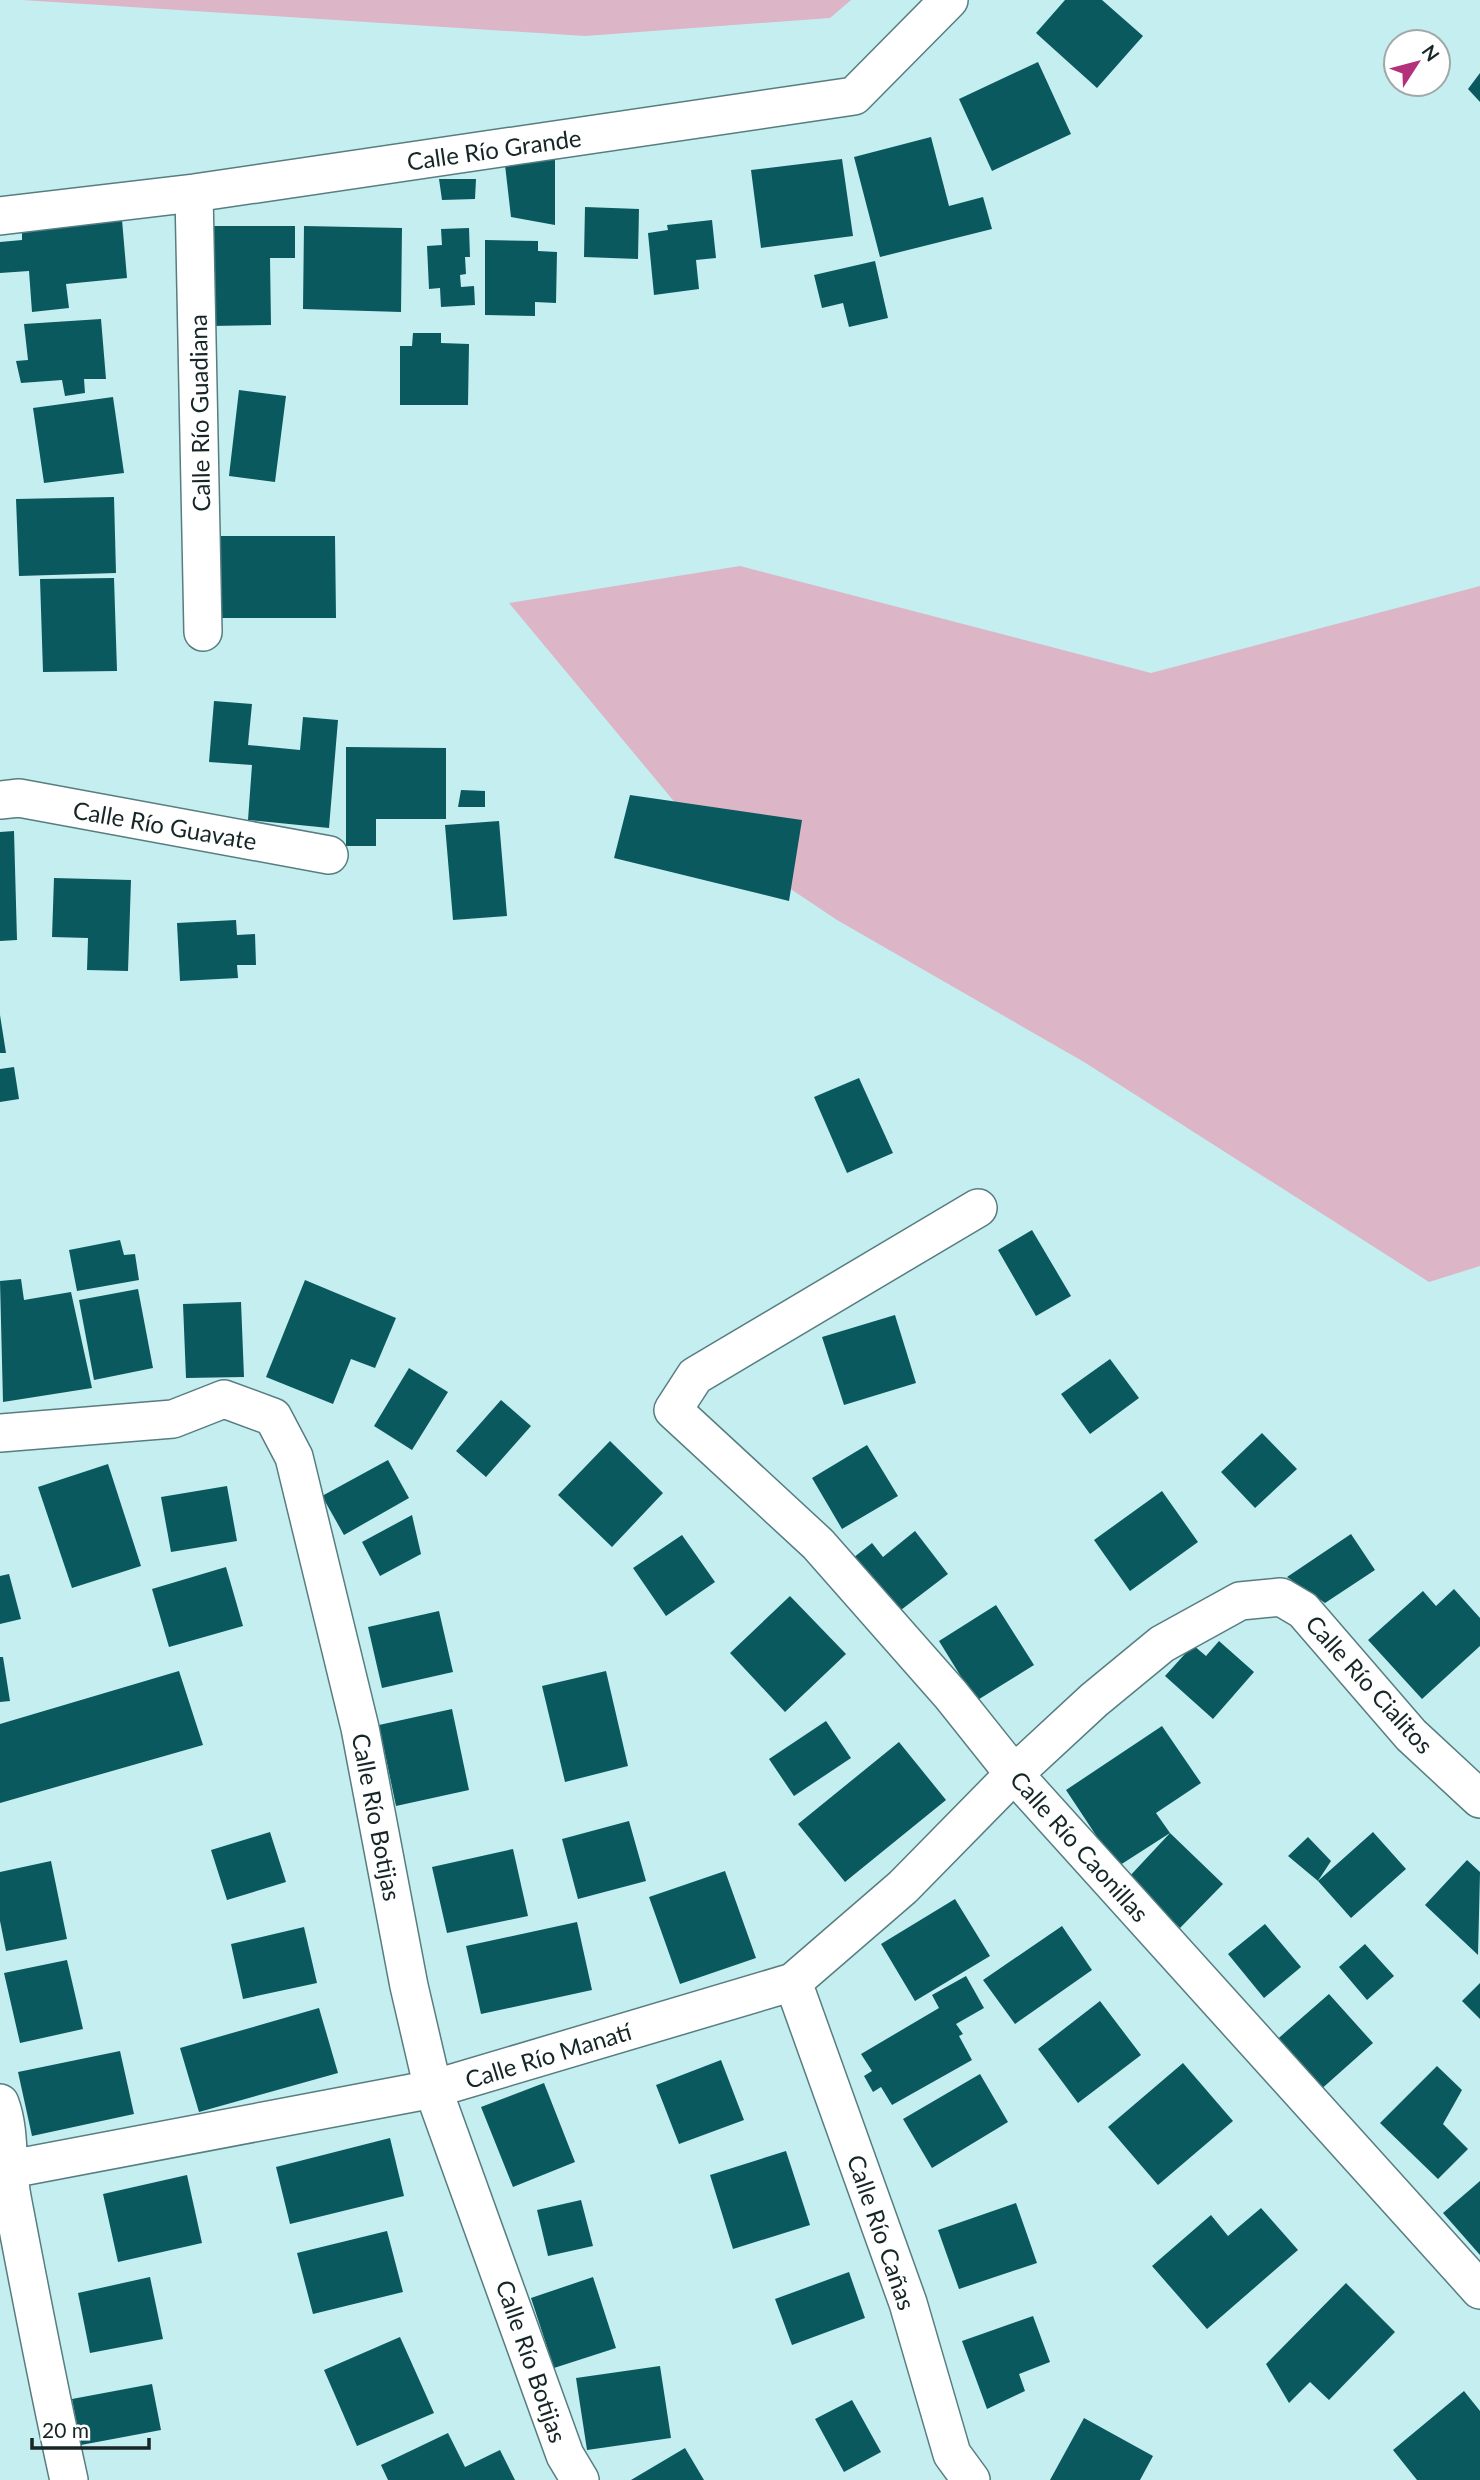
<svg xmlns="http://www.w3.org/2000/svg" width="1480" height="2480" viewBox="0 0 1480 2480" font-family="Lato,sans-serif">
<rect width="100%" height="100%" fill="#c5eef1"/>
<path fill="#dcb5c6" d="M22,0H851L830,18L585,36Z
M740,566L1151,673L1480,586V1266L1429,1282L1084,1062L837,920L692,823L509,603Z"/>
<path fill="#0a595e" d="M1065,0H1102L1143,36L1097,88L1036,33Z
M1038,62L1071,134L992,171L959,99Z
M1480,73V102L1468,89Z
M931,137L949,206L983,197L992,229L880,257L854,157Z
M555,157V225L511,217L505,165Z
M842,159L853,236L761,248L751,170Z
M439,179H476L475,199L442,200Z
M585,207L639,209L638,259L584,257Z
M122,220L127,278L66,284L69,308L32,312L29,271L0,273V242L22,240V229Z
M712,220L716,258L696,260L699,289L654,295L648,233L668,230L667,225Z
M208,226H295V258H270L271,325L210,326Z
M304,226L402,228L401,312L303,309Z
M469,228L470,257H465L466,274L460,275L461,287L474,286L475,305L441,307L440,288L429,289L427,246L442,245L441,229Z
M485,240L538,241V251L557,252L556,303L535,302V316L485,315Z
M875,261L888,318L849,327L843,303L822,308L814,275Z
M101,319L106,379H84L85,393L65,396L62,380L21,383L16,361L28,360L24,324Z
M413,333H441V343L469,344L468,405H400V346H412Z
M239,390L286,396L275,482L229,476Z
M113,397L124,473L44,483L33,408Z
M114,497L116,573L19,576L16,499Z
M217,536H335L336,618H218Z
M114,578L117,671L43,672L40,579Z
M214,701L252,704L248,745L300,750L303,717L338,720L329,828L248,820L252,765L209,762Z
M346,747L446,748V819H376V846H346Z
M461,790L485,791V807H458Z
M630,795L802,820L789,901L614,858Z
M499,821L507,916L453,920L445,825Z
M14,831L17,940L0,941V832Z
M54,878L131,880L128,971L87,970L88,938L52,937Z
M236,920L237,935L255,934L256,965H237L238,978L180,981L177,923Z
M0,1015L6,1053H0Z
M14,1067L19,1099L0,1102V1069Z
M859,1078L893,1153L847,1173L814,1097Z
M1032,1230L1071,1296L1036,1316L998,1250Z
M120,1240L124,1255L135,1254L139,1280L77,1291L69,1250Z
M21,1279L24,1300L71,1292L92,1388L3,1402L0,1281Z
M305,1280L396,1318L375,1368L351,1359L333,1404L266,1377Z
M138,1289L153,1368L94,1380L79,1300Z
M241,1302L244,1377L186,1378L183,1304Z
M895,1315L916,1383L844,1405L822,1337Z
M1110,1359L1139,1398L1090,1434L1061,1394Z
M409,1368L448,1392L412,1450L374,1426Z
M501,1400L531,1426L486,1477L456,1451Z
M1262,1433L1297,1469L1255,1508L1221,1472Z
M610,1441L663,1493L612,1547L558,1495Z
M867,1445L898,1496L842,1529L812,1478Z
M388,1460L409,1498L344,1535L322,1496Z
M108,1464L141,1566L72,1588L38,1487Z
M227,1486L237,1541L171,1552L161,1497Z
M1162,1491L1198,1542L1130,1591L1094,1540Z
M412,1515L421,1554L380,1576L362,1542Z
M915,1531L948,1574L897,1613L853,1558L872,1543L883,1557Z
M1351,1534L1375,1570L1325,1603L1287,1577Z
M682,1535L715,1582L666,1616L633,1568Z
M226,1567L243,1626L169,1647L152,1589Z
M9,1574L21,1619L0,1624V1576Z
M1454,1589L1480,1618V1646L1422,1699L1368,1640L1423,1591L1436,1606Z
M790,1596L846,1654L785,1712L730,1653Z
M996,1605L1034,1665L976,1701L939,1641Z
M439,1611L453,1672L382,1688L368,1627Z
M1219,1641L1254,1672L1213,1719L1165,1676L1193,1645L1206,1656Z
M0,1657H3L10,1701L0,1702Z
M179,1671L203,1745L0,1803V1724Z
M606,1671L628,1766L565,1782L542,1686Z
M452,1709L469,1790L396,1806L379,1725Z
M826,1721L851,1758L794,1796L769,1759Z
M1162,1726L1201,1783L1156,1813L1170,1833L1117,1867L1066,1790Z
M899,1742L946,1800L845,1882L798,1824Z
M629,1821L646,1881L578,1899L562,1839Z
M270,1832L286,1882L227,1900L211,1850Z
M1373,1832L1406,1869L1351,1918L1318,1881Z
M1170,1833L1223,1884L1180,1928L1128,1878Z
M1308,1837L1331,1861L1318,1881L1288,1856Z
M513,1849L528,1916L447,1933L432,1867Z
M1467,1860L1480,1872L1478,1955L1425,1905Z
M51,1861L67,1939L6,1951L0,1921V1872Z
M725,1871L756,1958L680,1984L649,1897Z
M955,1899L990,1956L915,2001L881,1944Z
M577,1922L592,1990L481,2014L466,1946Z
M1265,1924L1301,1967L1264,1998L1228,1954Z
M1062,1926L1092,1970L1015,2024L983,1980Z
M304,1927L317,1983L243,1999L231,1944Z
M1365,1944L1394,1976L1367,2000L1339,1967Z
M67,1960L83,2029L20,2043L4,1973Z
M966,1976L984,2008L956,2024L963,2034L959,2036L972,2060L892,2105L881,2087L873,2092L864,2076L872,2071L861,2054L939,2008L932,1995Z
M1480,1983V2019L1462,2001Z
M1329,1994L1373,2043L1309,2100L1265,2050Z
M1100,2001L1141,2055L1078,2103L1038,2049Z
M319,2008L338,2073L199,2112L180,2048Z
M120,2051L134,2114L32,2136L18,2072Z
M721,2060L744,2120L679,2144L656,2085Z
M1183,2063L1233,2121L1158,2185L1108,2127Z
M1437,2066L1462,2090L1443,2124L1468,2149L1438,2179L1380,2123Z
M980,2074L1008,2122L932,2168L903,2119Z
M544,2083L575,2162L513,2187L481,2107Z
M390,2138L404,2196L290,2224L276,2167Z
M786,2151L810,2225L733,2249L710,2175Z
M187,2175L202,2243L118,2262L103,2194Z
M1480,2181V2255L1443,2213Z
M581,2200L593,2246L548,2256L537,2210Z
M1016,2203L1037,2263L959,2289L938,2230Z
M1261,2208L1298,2250L1207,2329L1152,2266L1211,2215L1228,2236Z
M387,2231L403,2292L313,2314L297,2253Z
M849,2272L865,2318L792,2345L775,2299Z
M150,2277L163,2339L90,2353L78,2293Z
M593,2277L616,2348L554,2368L531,2298Z
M1346,2283L1395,2332L1329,2400L1310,2382L1289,2403L1266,2364Z
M1033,2316L1050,2362L1019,2374L1025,2391L987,2409L962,2341Z
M400,2337L434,2413L357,2446L324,2370Z
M660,2366L671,2438L587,2450L576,2378Z
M152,2384L161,2430L81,2445L72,2399Z
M1464,2391L1480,2411V2480H1417L1393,2450Z
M852,2400L881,2452L844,2472L815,2419Z
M1084,2418L1153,2456L1140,2480H1050Z
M448,2433L465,2467L500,2450L515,2480H388L381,2465Z
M685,2448L704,2480H631Z"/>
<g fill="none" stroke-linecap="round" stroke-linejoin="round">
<defs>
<path id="minor" d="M194,193L203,632
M0,216L194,193L854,96L949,0
M0,800L19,798L329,855
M978,1208L695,1376L673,1410L818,1544L951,1695L1014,1774L1480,2290
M0,1433L173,1419L224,1399L273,1417L294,1457L360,1728L409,1986L433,2089L565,2455L580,2480
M793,1982L908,2303L952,2454L971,2480
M0,2103C11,2132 6,2166 12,2197C30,2292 48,2386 69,2480
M0,2171L433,2089L793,1982L903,1887L1014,1774L1094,1700L1162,1644L1240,1601L1281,1597L1303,1610L1411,1735L1480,1799"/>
</defs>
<use href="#minor" stroke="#577d80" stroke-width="40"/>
<use href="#minor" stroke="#fff" stroke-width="37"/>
</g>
<g text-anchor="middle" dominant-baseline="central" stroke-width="7" stroke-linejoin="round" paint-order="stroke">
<g font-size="24" fill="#162526" stroke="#fff">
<text transform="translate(494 149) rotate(-8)">Calle Río Grande</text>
<text transform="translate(199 413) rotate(-91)">Calle Río Guadiana</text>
<text transform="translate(165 825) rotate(10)">Calle Río Guavate</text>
<text transform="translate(1370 1684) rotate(48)">Calle Río Cialitos</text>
<text transform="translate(377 1817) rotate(79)">Calle Río Botijas</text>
<text transform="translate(1080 1846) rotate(48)">Calle Río Caonillas</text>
<text transform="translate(548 2055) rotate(-17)">Calle Río Manatí</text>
<text transform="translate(882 2232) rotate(71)">Calle Río Cañas</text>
<text transform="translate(532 2361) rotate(71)">Calle Río Botijas</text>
</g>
</g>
<g transform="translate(1417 63) rotate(54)"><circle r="33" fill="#ffffff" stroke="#a2a8a8" stroke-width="2"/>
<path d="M0-5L12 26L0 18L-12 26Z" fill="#b3317b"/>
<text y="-10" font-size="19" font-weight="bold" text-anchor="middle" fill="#162526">N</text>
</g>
<path d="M32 2438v10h117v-10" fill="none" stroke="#162526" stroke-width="3.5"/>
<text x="42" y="2438" font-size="21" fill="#162526" stroke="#ffffff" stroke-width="5" paint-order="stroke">20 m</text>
</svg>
